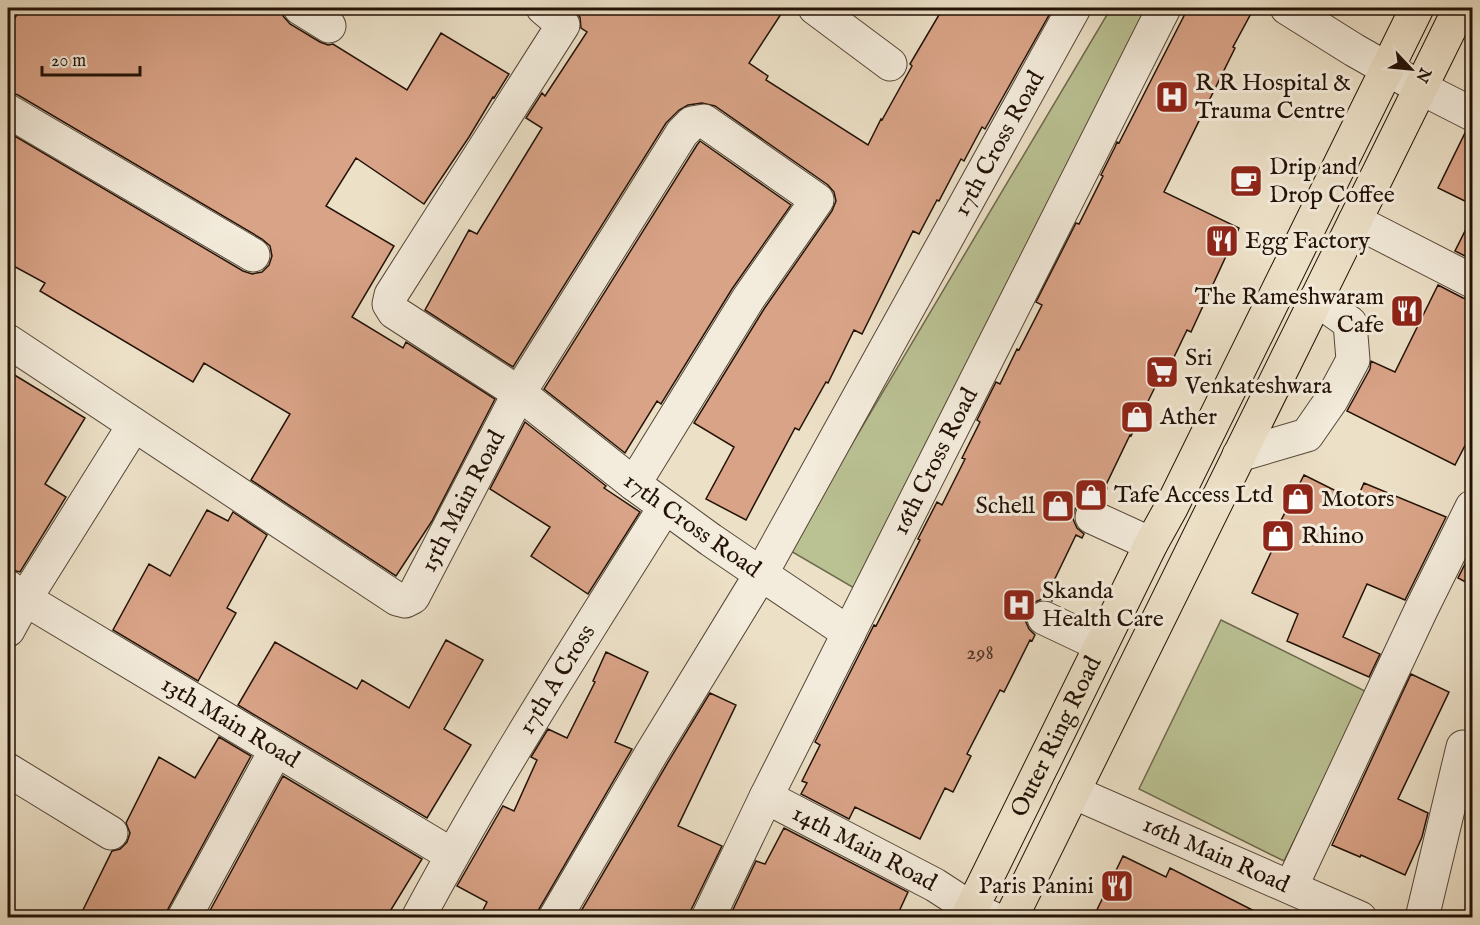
<svg xmlns="http://www.w3.org/2000/svg" width="1480" height="925" viewBox="0 0 1480 925" font-family="'IM FELL English',serif">
<rect width="100%" height="100%" fill="#ece0c7"/>
<filter id="stains"><feTurbulence type="fractalNoise" baseFrequency=".00333" numOctaves="4"/><feColorMatrix values="0 0 0 0 .2 0 0 0 0 .09 0 0 0 0 .02 0 0 0 .5 -.17"/></filter>
<radialGradient id="worn" r=".72"><stop offset=".6" stop-color="#630" stop-opacity="0"/><stop offset="1" stop-color="#630" stop-opacity=".3"/></radialGradient>
<path fill="#bac193" stroke="#6e6a4d" stroke-width="1.5" d="M1111,8H1151L854,588L789,550Z
M1221,620L1367,692L1284,861L1139,789Z"/>
<path fill="#d9a387" stroke="#231207" stroke-width="1.5" d="M21,8H281L283,16L290,24L320,42L328,45L333,44L407,90L441,33L509,74L494,98L493,97L469,137L424,204L356,158L326,206L394,246L352,317L403,348L406,342L495,399L432,521L396,576L251,480L290,414L204,363L193,382L40,291L45,283L8,263V132L243,271L252,274L262,272L269,265L272,256L270,246L262,239L18,95L8,92V29Z
M571,8H785L749,63L768,76L766,80L868,145L881,119L882,120L912,66L910,64L943,8H1053L985,129L982,127L964,161L961,159L939,201L937,200L919,234L913,231L862,334L854,330L828,383L826,382L799,430L795,428L746,520L706,499L734,447L694,423L764,309L832,211L836,201L834,192L828,185L715,106L702,103L688,105L679,110L666,123L513,367L425,310L469,230L477,234L542,128L526,118L542,93L545,96L587,32L581,28L580,17Z
M1188,8H1254L1233,47L1235,48L1164,192L1239,228L1191,332L1187,330L1162,382L1158,381L1131,436L1130,435L1105,487L1107,488L1101,500L1090,498L1082,501L1075,509L1073,519L1077,528L1084,534L1082,538L1076,535L1049,591L1055,595L1052,601L1042,599L1033,603L1027,609L1025,620L1029,629L1035,635L1032,641L1030,640L1004,692L1000,690L967,754L971,756L953,792L945,788L920,839L855,807L849,819L801,794L807,783L802,781L820,745L815,742L874,625L876,626L920,540L918,539L937,502L942,505L965,459L962,458L980,422L977,420L996,382L1000,384L1017,349L1019,350L1042,305L1036,302L1076,223L1079,224L1103,176L1101,175L1115,147L1117,142L1119,143Z
M1466,131L1473,133V205L1438,188Z
M700,141L791,205L732,289L661,404L657,401L625,453L544,389L697,145Z
M1473,215V260L1455,251Z
M1438,285L1463,298L1473,300V430L1455,465L1347,411L1370,369L1371,361L1395,372Z
M8,371L85,418L45,484L66,497L20,572L8,569Z
M525,422L606,486L604,488L640,512L588,594L531,556L550,527L490,489Z
M1304,475L1356,501L1364,483L1446,517L1405,600L1367,584L1343,637L1380,654L1369,677L1287,641L1298,614L1252,593L1274,546L1269,544Z
M207,510L228,521L233,512L267,535L227,608L236,613L198,681L113,630L149,564L170,576Z
M1473,548V586L1458,578Z
M446,640L483,660L444,729L471,745L427,818L238,705L275,642L357,689L362,680L409,708Z
M606,652L648,672L615,742L632,749L539,909L536,918H479L487,902L457,886L503,806L514,811L537,760L531,757L548,729L567,738L595,682L593,681Z
M1411,674L1449,692L1398,799L1428,813L1422,837L1405,875L1361,855L1360,857L1332,845Z
M710,693L736,705L678,826L722,846L691,910L690,918H577L667,764Z
M219,737L251,756L168,909L165,918H79L112,851L120,849L127,842L130,833L126,823L159,757L195,778Z
M283,776L422,859L386,918H206Z
M784,828L908,892L896,918H729L756,861L765,864Z
M1123,856L1166,877L1170,868L1268,918H1093Z"/>
<g fill="none" stroke-linecap="round" stroke-linejoin="round">
<defs>
<g id="minor">
<path d="M300,8L329,26"/>
<path id="s1" d="M543,8L563,25L391,295L389,304L394,312L519,393L634,484L711,540L761,574L1074,8"/>
<path d="M815,8L890,64"/>
<path d="M1287,8L1354,50L1421,88L1472,114"/>
<path d="M8,111L253,255"/>
<path d="M1355,221L1472,281"/>
<path id="s2" d="M8,341L397,599L405,601L413,597L519,393L682,133L692,123L704,121L817,200L748,299L634,484"/>
<path d="M1239,455L1307,435L1332,399L1353,360L1350,323L1316,299"/>
<path d="M1092,517L1151,544"/>
<path id="s3" d="M8,587L25,599L452,855"/>
<path d="M1044,618L1101,645"/>
<path d="M8,630L25,599L134,425"/>
<path d="M8,770L111,833"/>
<path id="s4" d="M1073,792L1360,918"/>
<path id="s5" d="M766,797L935,885L972,909L992,918"/>
<path d="M1291,887L1421,610L1472,507"/>
<path d="M184,918L276,750"/>
<path id="s6" d="M418,918C494,776 580,642 665,507"/>
<path d="M555,918L651,754L761,574L849,633"/>
<path id="s7" d="M708,918L766,797L1164,8"/>
<path d="M1422,918L1463,747"/>
</g>
<g id="highway">
<path id="s8" d="M967,918L1151,544L1171,508L1417,8"/>
<path d="M1011,918L1460,8"/>
</g>
</defs>
<use href="#minor" stroke="#554637" stroke-width="35"/>
<use href="#highway" stroke="#231207" stroke-width="35"/>
<use href="#minor" stroke="#f3ebdb" stroke-width="33"/>
<use href="#highway" stroke="#ece0c7" stroke-width="33"/>
</g>
<defs>
<symbol id="hospital-square" viewBox="-11 -11 22 22"><rect x="-9" y="-9" width="18" height="18" rx="4" fill="#8f2418" stroke="#f3ebdb"/><path d="M-5-5h3v3.5h4V-5h3V5h-3V1.5h-4V5h-3Z" fill="#fff"/></symbol>
<symbol id="cafe-square" viewBox="-11 -11 22 22"><rect x="-9" y="-9" width="18" height="18" rx="4" fill="#8f2418" stroke="#f3ebdb"/><path d="M-5.5-4.5H6V0H3Q3 3.5 0 3.5H-2.5Q-5.5 3.5-5.5 0ZM3-3.2v2h1.7v-2ZM-6 4.5H4V6H-6Z" fill="#fff"/></symbol>
<symbol id="restaurant-square" viewBox="-11 -11 22 22"><rect x="-9" y="-9" width="18" height="18" rx="4" fill="#8f2418" stroke="#f3ebdb"/><path d="M-5-6h1v4h1v-4h1v4h1v-4h1v5L-1.5 .5V6h-2V.5L-5-1ZM5-6V6H3V1.5H1.5Q1.5-4 5-6Z" fill="#fff"/></symbol>
<symbol id="supermarket-square" viewBox="-11 -11 22 22"><rect x="-9" y="-9" width="18" height="18" rx="4" fill="#8f2418" stroke="#f3ebdb"/><path d="M-6-5.5h2.5l.6 2H6L4.5 2H-2.5L-4.4-4H-6ZM-1.5 3.2a1.3 1.3 0 1 0 .1 0ZM3 3.2a1.3 1.3 0 1 0 .1 0Z" fill="#fff"/></symbol>
<symbol id="shop-square" viewBox="-11 -11 22 22"><rect x="-9" y="-9" width="18" height="18" rx="4" fill="#8f2418" stroke="#f3ebdb"/><path d="M-5-2.5h2.3a2.7 3.5 0 0 1 5.4 0H5L5.5 6h-11ZM-1.5-2.5h3a1.5 2.3 0 0 0-3 0Z" fill="#fff"/></symbol>
</defs>
<g fill-rule="evenodd">
<use href="#hospital-square" x="1153" y="78" width="38" height="38"/>
<use href="#cafe-square" x="1227" y="162" width="38" height="38"/>
<use href="#restaurant-square" x="1203" y="222" width="38" height="38"/>
<use href="#restaurant-square" x="1388" y="292" width="38" height="38"/>
<use href="#supermarket-square" x="1143" y="353" width="38" height="38"/>
<use href="#shop-square" x="1118" y="398" width="38" height="38"/>
<use href="#shop-square" x="1072" y="476" width="38" height="38"/>
<use href="#shop-square" x="1279" y="480" width="38" height="38"/>
<use href="#shop-square" x="1039" y="487" width="38" height="38"/>
<use href="#shop-square" x="1259" y="517" width="38" height="38"/>
<use href="#hospital-square" x="1000" y="586" width="38" height="38"/>
<use href="#restaurant-square" x="1098" y="867" width="38" height="38"/>
</g>
<g text-anchor="middle" dominant-baseline="central" stroke-width="6" stroke-linejoin="round" paint-order="stroke">
<g font-size="21" fill="#503627">
<text x="980" y="653">298</text>
</g>
<g font-size="24" fill="#231207" stroke="#f3ebdb" text-anchor="start">
<text x="1195" y="83">R R Hospital &amp;<tspan x="1195" dy="28">Trauma Centre</tspan></text>
<text x="1269" y="167">Drip and<tspan x="1269" dy="28">Drop Coffee</tspan></text>
<text x="1245" y="241">Egg Factory</text>
<text x="1384" y="297" text-anchor="end">The Rameshwaram<tspan x="1384" dy="28">Cafe</tspan></text>
<text x="1185" y="358">Sri<tspan x="1185" dy="28">Venkateshwara</tspan></text>
<text x="1160" y="417">Ather</text>
<text x="1114" y="495">Tafe Access Ltd</text>
<text x="1321" y="499">Motors</text>
<text x="1035" y="506" text-anchor="end">Schell</text>
<text x="1301" y="536">Rhino</text>
<text x="1042" y="591">Skanda<tspan x="1042" dy="28">Health Care</tspan></text>
<text x="1094" y="886" text-anchor="end">Paris Panini</text>
</g>
<g font-size="24" fill="#231207" stroke="#f3ebdb">
<text stroke="none"><textPath href="#s1" startOffset="1308">17th Cross Road</textPath></text>
<text stroke="none"><textPath href="#s7" startOffset="510">16th Cross Road</textPath></text>
<text stroke="none"><textPath href="#s2" startOffset="592">15th Main Road</textPath></text>
<text stroke="none"><textPath href="#s1" startOffset="732">17th Cross Road</textPath></text>
<text stroke="none"><textPath href="#s6" startOffset="276">17th A Cross</textPath></text>
<text stroke="none"><textPath href="#s3" startOffset="260">13th Main Road</textPath></text>
<text stroke="none"><textPath href="#s8" startOffset="202">Outer Ring Road</textPath></text>
<text stroke="none"><textPath href="#s5" startOffset="111">14th Main Road</textPath></text>
<text stroke="none"><textPath href="#s4" startOffset="156">16th Main Road</textPath></text>
</g>
</g>
<rect width="1480" height="925" fill="none" stroke="#ece0c7" stroke-width="30"/>
<rect x="9" y="9" width="1462" height="907" fill="none" stroke="#231207" stroke-width="3"/>
<rect x="15" y="15" width="1450" height="895" fill="none" stroke="#231207" stroke-width="1.5"/>
<g transform="translate(1411 69) rotate(116)" stroke="#f3ebdb" stroke-width="4.5" paint-order="stroke">
<path d="M0-4.5L10 22L0 15L-10 22Z" fill="#231207"/>
<text y="-9" font-size="16" font-weight="bold" text-anchor="middle" fill="#231207">N</text>
</g>
<path d="M42 66v9h98v-9" fill="none" stroke="#231207" stroke-width="3"/>
<text x="51" y="66" font-size="18" fill="#231207" stroke="#f3ebdb" stroke-width="4.5" paint-order="stroke">20 m</text>
<rect width="100%" height="100%" filter="url(#stains)"/>
<rect width="100%" height="100%" fill="url(#worn)"/>
</svg>
